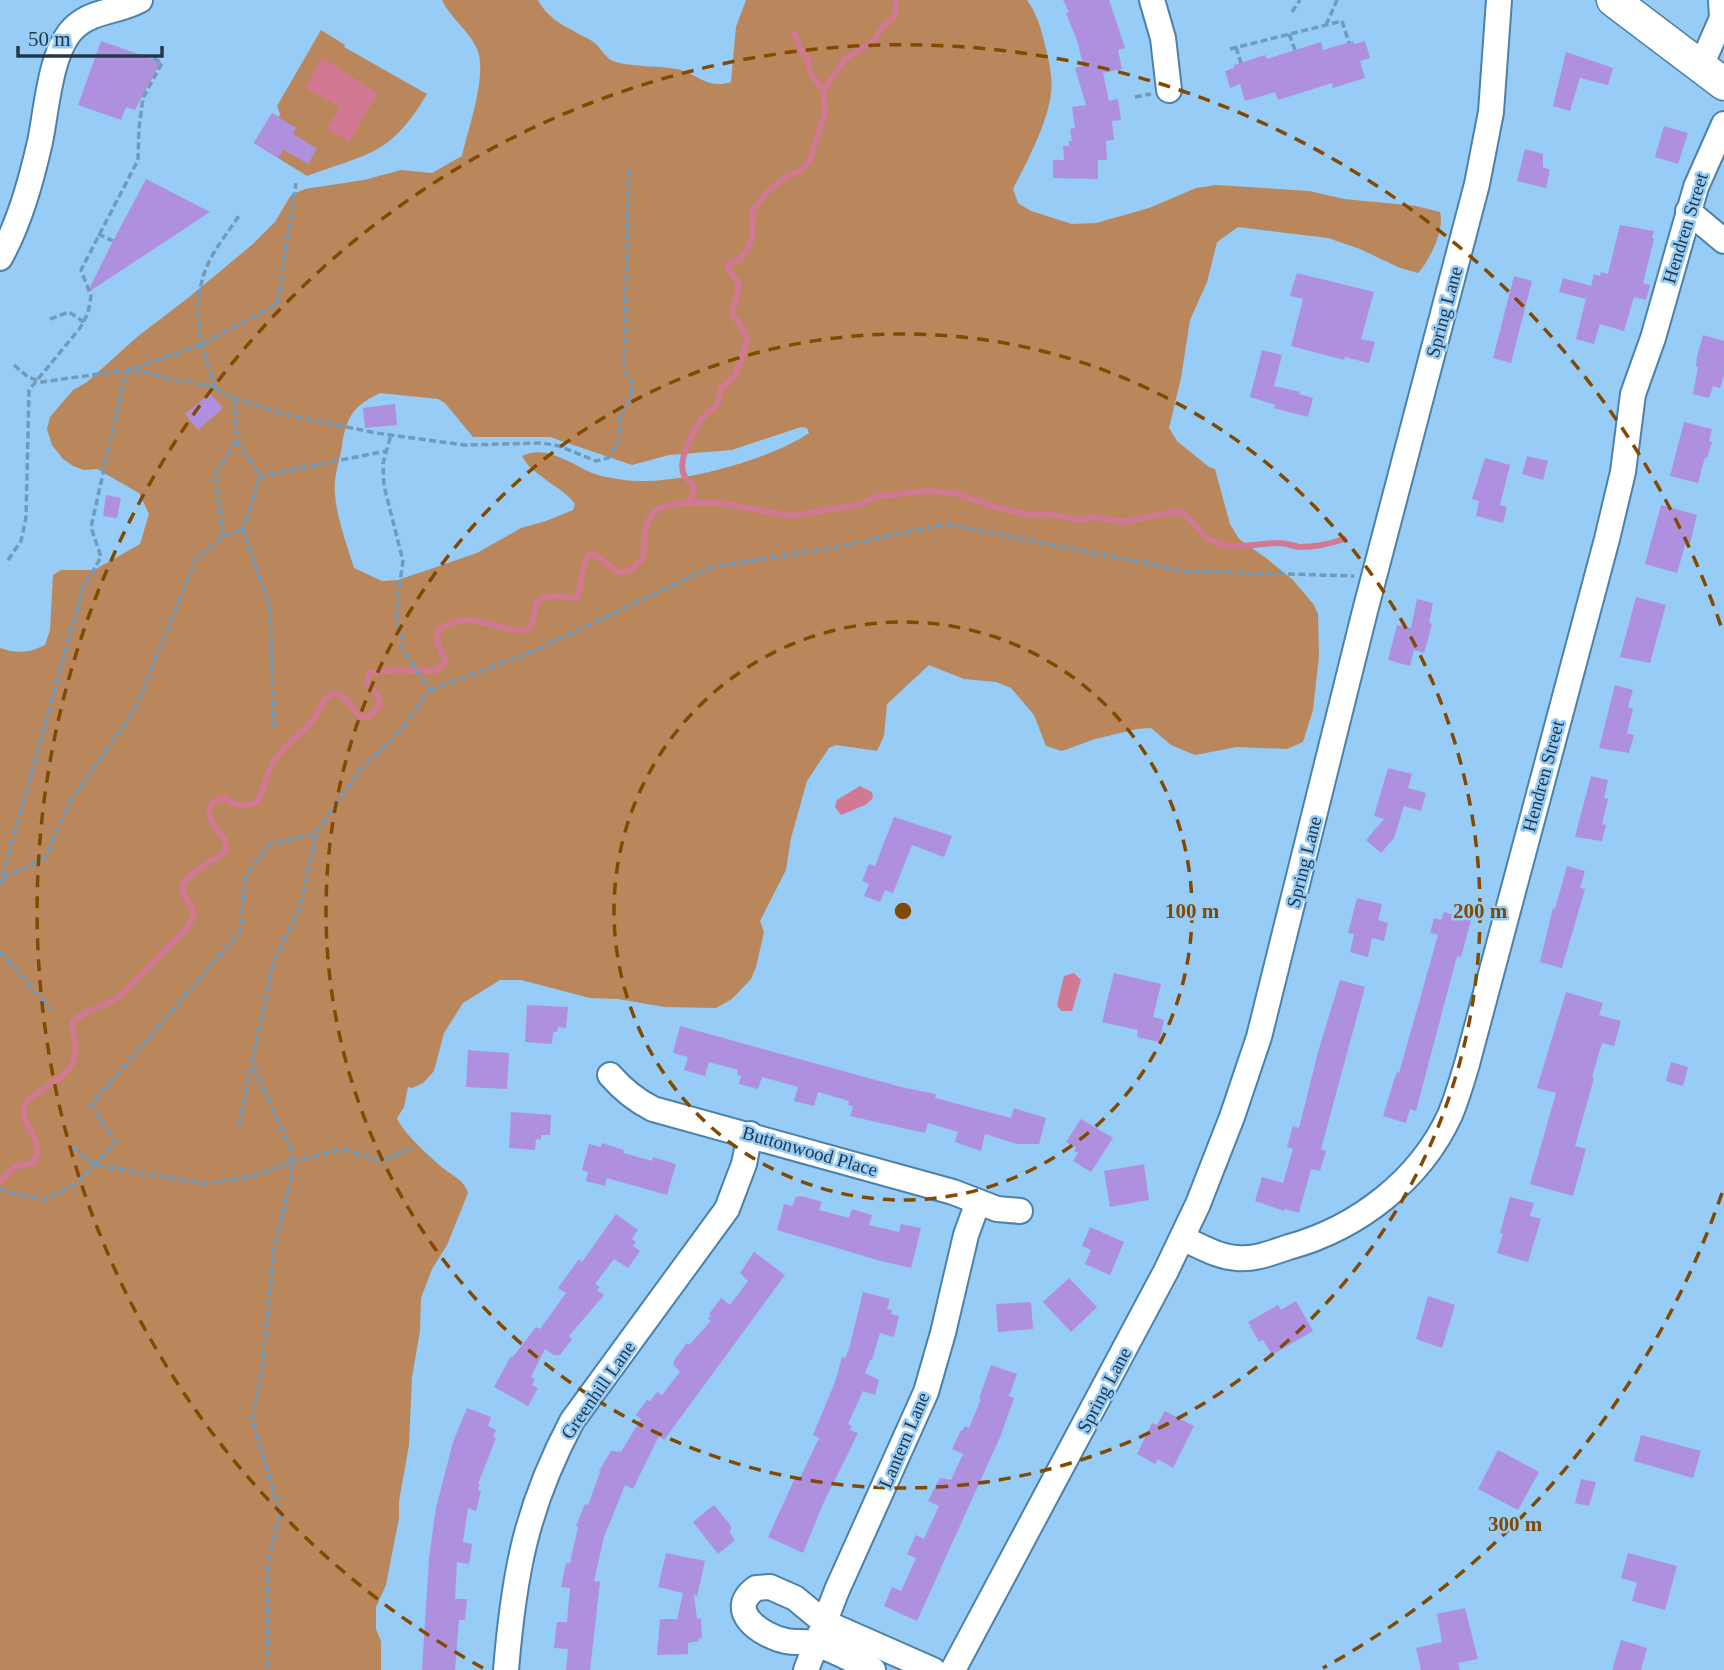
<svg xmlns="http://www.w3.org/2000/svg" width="1724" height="1670" viewBox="0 0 1724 1670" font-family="Georgia,serif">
<rect width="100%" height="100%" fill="#96ccf6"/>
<path fill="#b9875b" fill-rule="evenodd" d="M442,0H538C549,22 572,29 592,41C600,46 604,56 611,60C627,68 664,65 681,70C700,76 707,89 731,82L736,27L746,0H1027C1037,14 1041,28 1045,45C1049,61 1053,77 1051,93C1048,122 1027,162 1013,189L1018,203L1031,211L1072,224L1096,223L1149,208L1196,188L1216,185L1309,191L1344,199L1416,206L1440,212C1445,229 1430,260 1418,273L1400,268L1360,249L1328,238L1238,227L1217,242L1207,282L1190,320L1181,378L1169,428L1177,441L1209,467L1215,469L1230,524L1239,539L1266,558L1293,580L1314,605L1318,614L1319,656L1313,710L1303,742L1287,749L1237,747L1195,755L1171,745L1151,728L1137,729L1095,739L1062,751L1046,746L1034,715L1011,688L996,682L964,679L929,665L887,704L884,736L877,751L836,745L829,748L807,781L791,838L786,870L760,921L764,932L756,967L751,979L732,999L716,1008L665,1007L618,999L590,998L521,980H500L463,1003L444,1033L434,1071L423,1083L412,1088L408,1087L404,1107L397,1118C402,1132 432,1159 444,1169C454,1177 464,1180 468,1193L447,1245L432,1269L421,1298L420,1331L412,1377L409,1445L399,1501V1518L386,1585L376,1607V1629L381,1641V1670H0V648C18,654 28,653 45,645L50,630L53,575L61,570H94L140,544L149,514L139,493L97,469L84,470L73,466L63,459L52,445L47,429L50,417L73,390L87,382L137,337L188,298L253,244L275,222L291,195L305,189L364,180L401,170L432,173L462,156C468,129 488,74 477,49C469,30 450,18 442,0ZM380,393L438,399L445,403L473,437H550L632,465L669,455L732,450L801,427L807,428L809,433C770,460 671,487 624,480C614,478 602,477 592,473C571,464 546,444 522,456C531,475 562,486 575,504L573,510L546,521L521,528L477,553L398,580L382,581L354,568C347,545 337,519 335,495C333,478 339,463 342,446C346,417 353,406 380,393Z
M321,30L345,45L344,47L427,94C390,156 369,153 307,176L254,143L272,113L279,117L280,114L277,106Z"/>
<path fill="#d17892" d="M322,58L378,93L349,142L327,129L340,107L305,88Z
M860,786L872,792L873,798L865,805L841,815L835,807L837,800Z
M1074,973L1081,980L1072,1011H1061L1057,1005L1064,976Z"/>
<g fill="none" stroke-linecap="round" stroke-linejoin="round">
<path stroke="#d17892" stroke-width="6" d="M794,33L800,48L808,59L810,72L823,91
M689,503H720L791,516L857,505L879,496L929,491L954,493L1002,509L1029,515L1046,514L1082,520L1093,517L1123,522L1179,511C1195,520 1196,529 1207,538C1227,553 1256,543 1278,543C1286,543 1293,546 1300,547C1315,547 1330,544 1344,539
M0,1182L14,1167L33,1163C47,1138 20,1129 24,1107C26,1093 67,1082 74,1060C77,1049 73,1033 72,1022C85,1010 105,1006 120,996L188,927L194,915C192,903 184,899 182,890C179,876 215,862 226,850L225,839C212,827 197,801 225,798C236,807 245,807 258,802C263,788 267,773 274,761C284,745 300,735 312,721C319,714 323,693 336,693C345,694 354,710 359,716L369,717L380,705L378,695L366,683L370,673L390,670L436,671L446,662L437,642L438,630C471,606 494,633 528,630C535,621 533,617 535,608C538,589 565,599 577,598C582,584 581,567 588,554H594L618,572L630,571L643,558C645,519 645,505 689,503L695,488C692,484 686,479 684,475C677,461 693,430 702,419C706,413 713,409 718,404L720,389L735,376L747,341L744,331L732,314L738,291V282L727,267L730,262L738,261L746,252L752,239L753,211L765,194L784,178L800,171L809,162L825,113L823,91L845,59L874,41L883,26L893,18L897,8L895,0"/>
</g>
<path fill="#af90de" d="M1063,0H1109L1125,48L1118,50L1122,69L1103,73L1109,101L1118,99L1121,120L1112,121L1114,140L1106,141L1107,160H1098V179L1053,178V160H1064L1063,146H1069V141H1072L1070,129L1075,128L1072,107L1086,105L1075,68L1083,66L1078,43L1066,13L1069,12Z
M101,41L161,62L135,110L126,107L121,120L78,105Z
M1353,41L1354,44L1365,41L1370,58L1360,61L1365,78L1333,88L1332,83L1278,100L1275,92L1245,101L1240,84L1230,88L1225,71L1234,68V65L1265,55L1267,59L1321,42L1323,50Z
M1566,52L1613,68L1608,85L1580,78L1570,111L1553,106Z
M272,113L296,128L293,134L317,149L308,164L284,150L278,158L254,143Z
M1664,126L1688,133L1678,164L1655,157Z
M1525,149L1543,154V167L1550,170L1546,188L1517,181Z
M146,179L210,212L87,293L113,241Z
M1620,225L1654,231L1652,238L1654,239L1643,283L1650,285L1646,300L1634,297L1624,331L1600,324L1594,344L1576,339L1586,299L1559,292L1563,278L1591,286L1594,274L1600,276L1601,272L1608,274Z
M1297,273L1374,292L1361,339L1375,342L1369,363L1345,357L1344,360L1291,346L1303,299L1290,296Z
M1514,276L1532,281L1511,363L1493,358Z
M1703,335L1724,341V375L1720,388L1713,386L1709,398L1693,394L1698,367L1696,366L1697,357Z
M1262,350L1282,355L1274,386L1300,392L1299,394L1313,398L1308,417L1274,408L1275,405L1250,397Z
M210,393L223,408L198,430L185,414Z
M395,404L397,425L365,428L363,408Z
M1684,422L1712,429L1709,441L1712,442L1707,458L1705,457L1698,483L1670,476Z
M1527,456L1548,461L1543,480L1522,474Z
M1485,458L1510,465L1500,505L1507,507L1503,523L1476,516L1479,501L1472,499Z
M106,495L121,498L117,518L103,516Z
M1661,505L1697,515L1690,543L1686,542L1677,573L1645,564Z
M1636,597L1666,605L1650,663L1620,657Z
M1417,599L1433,603L1429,623L1432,624L1424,653L1414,650L1410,666L1388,660L1397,625L1411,628Z
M1615,685L1633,690L1628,707L1633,709L1627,733L1634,735L1629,753L1599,748Z
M1388,768L1412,774L1408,788L1426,793L1421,811L1404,806L1394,838L1381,853L1366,840L1384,819L1374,816Z
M1591,776L1608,780L1604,798L1608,799L1602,824L1606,825L1602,841L1575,837Z
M894,817L952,836L944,857L912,845L893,893L885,890L880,902L864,896L869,884L862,881L869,864L875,866Z
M1567,866L1585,871L1580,888L1585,889L1562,968L1540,962L1553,908L1555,909Z
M1357,898L1382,904L1378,920L1388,923L1384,941L1372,938L1368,957L1350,952L1354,934L1348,933Z
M1444,912L1471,920L1461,957L1457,956L1416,1111L1410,1109L1406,1123L1383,1116L1394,1080L1397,1072L1399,1073L1438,935L1430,933L1434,918L1441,920Z
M1114,973L1161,984L1153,1017L1164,1020L1159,1042L1137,1037L1138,1030L1102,1022Z
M1340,980L1365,987L1321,1149L1326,1151L1320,1171L1311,1169L1299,1213L1285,1209L1284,1211L1255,1201L1262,1177L1283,1183L1293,1149L1287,1147L1293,1126L1299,1128L1318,1052Z
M1566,992L1603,1003L1599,1015L1621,1021L1614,1046L1602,1043L1592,1077L1594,1078L1575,1146L1586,1149L1573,1196L1530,1184L1556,1093L1537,1088Z
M527,1005L568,1007L566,1028L558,1027L557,1032H553L552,1044L525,1042Z
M680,1026L901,1087L936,1094L935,1098L1011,1118L1014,1108L1046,1118L1039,1144H1017L985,1134L981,1151L955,1142L958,1132L928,1123L925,1133L850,1116L853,1106L848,1105L849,1101L818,1092L814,1106L794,1101L798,1087L762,1077L758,1089L739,1084L741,1076L737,1075L738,1070L709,1062L705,1076L684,1070L688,1057L673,1053Z
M468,1050L509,1053L507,1089L466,1087Z
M1671,1062L1688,1067L1683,1086L1666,1081Z
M511,1112L551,1115L550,1135H541V1140L536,1139L535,1150L509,1148Z
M1081,1119L1113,1138L1091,1172L1073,1161L1078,1153L1074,1151L1076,1148L1066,1142Z
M602,1143L624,1150L623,1153L652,1161L653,1157L676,1164L667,1195L607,1178L605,1186L586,1181L588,1172L582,1170L589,1144L601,1147Z
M1144,1164L1149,1200L1110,1207L1104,1171Z
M802,1196L822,1202L819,1210L849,1218L852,1209L872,1215L869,1225L899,1232L901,1224L921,1228L911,1268L877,1260L777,1230L784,1204L792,1206L796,1197Z
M1510,1197L1534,1203L1530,1216L1541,1219L1528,1262L1497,1253L1503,1234L1500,1233Z
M616,1214L638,1230L632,1239L636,1242L633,1246L640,1251L628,1268L614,1259L595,1284L600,1287L597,1290L604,1295L569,1336L572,1339L560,1355H554L545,1349L531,1377L535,1379L532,1385L538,1388L528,1406L494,1387L511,1356L513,1357L536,1327L540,1329L566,1293L558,1288L579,1259L582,1262Z
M1090,1227L1124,1242L1110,1275L1085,1264L1091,1250L1082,1246Z
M754,1252L785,1275L664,1440L659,1436L633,1489L625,1485L604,1537L594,1581L600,1582L590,1670H566L568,1649L554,1648L557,1622H567L570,1588L561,1587L566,1563H570L578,1527L576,1526L585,1504L588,1505L600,1472L599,1471L611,1451L621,1452L641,1419L636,1415L647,1400L650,1401L657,1392L662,1395L680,1372L673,1364L675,1359L687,1343L689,1345L711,1321L708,1319L711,1316L709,1314L721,1298L730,1305L748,1281L740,1273Z
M1069,1278L1097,1307L1071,1332L1043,1302Z
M863,1292L890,1299L887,1309L892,1310L891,1314L899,1316L894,1337L880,1333L872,1360H870L865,1373L879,1380L875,1395L863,1391L848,1424L852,1426L850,1430L858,1433L823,1504L803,1553L768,1537L795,1478L799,1480L819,1438L813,1435L835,1382L842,1357L845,1358L849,1349Z
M1428,1296L1455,1305L1442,1348L1416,1339Z
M1296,1301L1313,1331L1272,1355L1263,1340L1259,1342L1248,1322L1278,1305L1281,1310Z
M1031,1302L1033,1329L998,1332L996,1304Z
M991,1365L1017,1374L1009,1396L1014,1398L1001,1435L917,1621L884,1606L892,1587L901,1591L916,1558L907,1554L916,1535L924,1539L939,1506L928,1501L937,1483L940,1478L951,1480L963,1454L952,1449L961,1430L962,1431L965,1426L969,1428L981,1399L979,1398Z
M467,1408L491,1417L488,1426L496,1430L493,1437L496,1438L478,1484H480L478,1490L481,1491L476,1511L468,1508L463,1542L472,1544L469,1564L457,1562L455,1599H467L465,1620H459L455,1670H422L429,1558L436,1508L453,1442Z
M1165,1411L1194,1426L1173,1468L1158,1459L1155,1464L1137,1454L1152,1423L1157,1425Z
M1641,1435L1701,1451L1693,1478L1634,1461Z
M1498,1450L1539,1472L1518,1510L1478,1489Z
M1581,1479L1596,1482L1589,1506L1575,1503Z
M714,1505L731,1526L730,1533L735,1540L718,1554L693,1522Z
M666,1553L705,1561L697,1596L694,1595L697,1619L701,1618L702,1638H699V1641L688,1643V1654L657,1655L660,1619H677L683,1593L658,1587Z
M1628,1553L1677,1566L1665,1610L1632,1601L1637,1583L1621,1578Z
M1465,1608L1478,1659L1458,1663L1460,1670H1421L1416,1648L1442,1642L1437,1614Z
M1621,1640L1647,1648L1641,1670H1612Z"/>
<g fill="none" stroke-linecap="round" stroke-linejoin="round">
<defs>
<path id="minor" d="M1152,0L1163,38L1169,90
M1701,66L1722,18L1721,0
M1688,211L1724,241
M0,258C20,222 31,181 40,142C47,109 50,48 76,26C94,10 119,12 140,0
M610,1075C623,1090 635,1100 653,1109L953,1192L997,1209L1020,1211
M1182,1238C1200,1246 1218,1257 1237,1258C1255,1260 1273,1252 1289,1247C1358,1228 1420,1180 1450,1115C1457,1098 1462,1081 1467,1064L1607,539L1623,472L1633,394L1653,338L1696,187L1724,124
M506,1670C514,1573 526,1508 572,1421L727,1209L744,1164L750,1134
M806,1670L837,1590L926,1392L943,1333L966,1235L978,1202
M873,1670C853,1661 833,1649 813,1643C804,1641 795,1643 786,1641C762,1636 724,1611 756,1588L770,1587L795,1598L824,1622L933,1670
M953,1670L1166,1271L1198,1204L1232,1117L1259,1037L1365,611L1477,184L1491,112L1499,0"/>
<path id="major" d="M1613,0L1724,84"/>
</defs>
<use href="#minor" stroke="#4d81a7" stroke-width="28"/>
<use href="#major" stroke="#4d81a7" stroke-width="35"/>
<path stroke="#709bbd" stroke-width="3.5" stroke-dasharray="7 3.5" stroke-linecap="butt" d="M1292,12L1300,0
M1326,25L1337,0
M1289,34L1295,50
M1236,47L1241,63
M1230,49L1342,21L1349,43
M1135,97L1151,94
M98,234L113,241
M50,319L69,312L84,322
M14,365L28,377L42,382L120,371H142L164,378L208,386L234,398L284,414L376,433L464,445L542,443L559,446L596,461L608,458L618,443L621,414L632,395L631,380L624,370L629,169
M216,389C201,350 189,305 208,264C216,246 230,230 240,214
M234,398L237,441L260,476L386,451
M260,476L243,529L270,608L274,728
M223,536L215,474L237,441
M8,560L21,541L26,518L29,390L80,328L88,313L91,296L81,270L138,160L139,128L143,98L162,63L150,56
M430,690L532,652L711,567L821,550L946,524L1186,571L1354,576
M3,878L45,858L70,802L135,709L196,559L223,537L243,529
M0,886L83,588L101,557L91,527L126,371L202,344L277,304L296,183
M0,951L50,1009
M254,1068L291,1149V1178L274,1249L262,1370L252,1419L280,1513L267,1568L268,1664L265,1670
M239,1125L273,963L301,905L316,833L361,769L396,736L430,690L403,650L396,610L403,561L384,486L383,463L391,435
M72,1147L95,1165L206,1184L252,1176L292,1162L344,1149L379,1161L414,1148
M0,1190L43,1200L75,1185L116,1143L91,1105L240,932L246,875L270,844L315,834"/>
<use href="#minor" stroke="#fff" stroke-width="24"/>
<use href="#major" stroke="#fff" stroke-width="32"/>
</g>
<g fill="none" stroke="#834900" stroke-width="3.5" stroke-dasharray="12 9">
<circle cx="903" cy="911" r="289"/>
<circle cx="903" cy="911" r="577"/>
<path d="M1722 1193A866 866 0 0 1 1323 1668M483 1668A866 866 0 1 1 1722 629"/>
</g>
<g text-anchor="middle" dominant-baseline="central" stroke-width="5" stroke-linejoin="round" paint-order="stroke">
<g font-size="19" fill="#233949" stroke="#96ccf6">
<text transform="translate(1685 228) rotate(-73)">Hendren Street</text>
<text transform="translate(1444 312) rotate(-75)">Spring Lane</text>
<text transform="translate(1543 776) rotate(-75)">Hendren Street</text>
<text transform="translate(1304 862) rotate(-76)">Spring Lane</text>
<text transform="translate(810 1151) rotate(16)">Buttonwood Place</text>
<text transform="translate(598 1390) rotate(-55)">Greenhill Lane</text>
<text transform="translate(1104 1390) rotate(-62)">Spring Lane</text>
<text transform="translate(904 1440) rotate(-67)">Lantern Lane</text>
</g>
</g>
<circle cx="903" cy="911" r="10" fill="#834900" stroke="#96ccf6" stroke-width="3.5"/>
<g font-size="21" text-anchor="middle" font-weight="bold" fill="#834900" stroke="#96ccf6" stroke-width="5" stroke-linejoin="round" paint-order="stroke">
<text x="1192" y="918">100 m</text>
<text x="1480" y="918">200 m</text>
<text x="1515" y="1531">300 m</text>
</g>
<path d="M18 46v10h144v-10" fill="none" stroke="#233949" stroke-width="3.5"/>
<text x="28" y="46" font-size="21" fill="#233949" stroke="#96ccf6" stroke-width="5" paint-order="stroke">50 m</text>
</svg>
